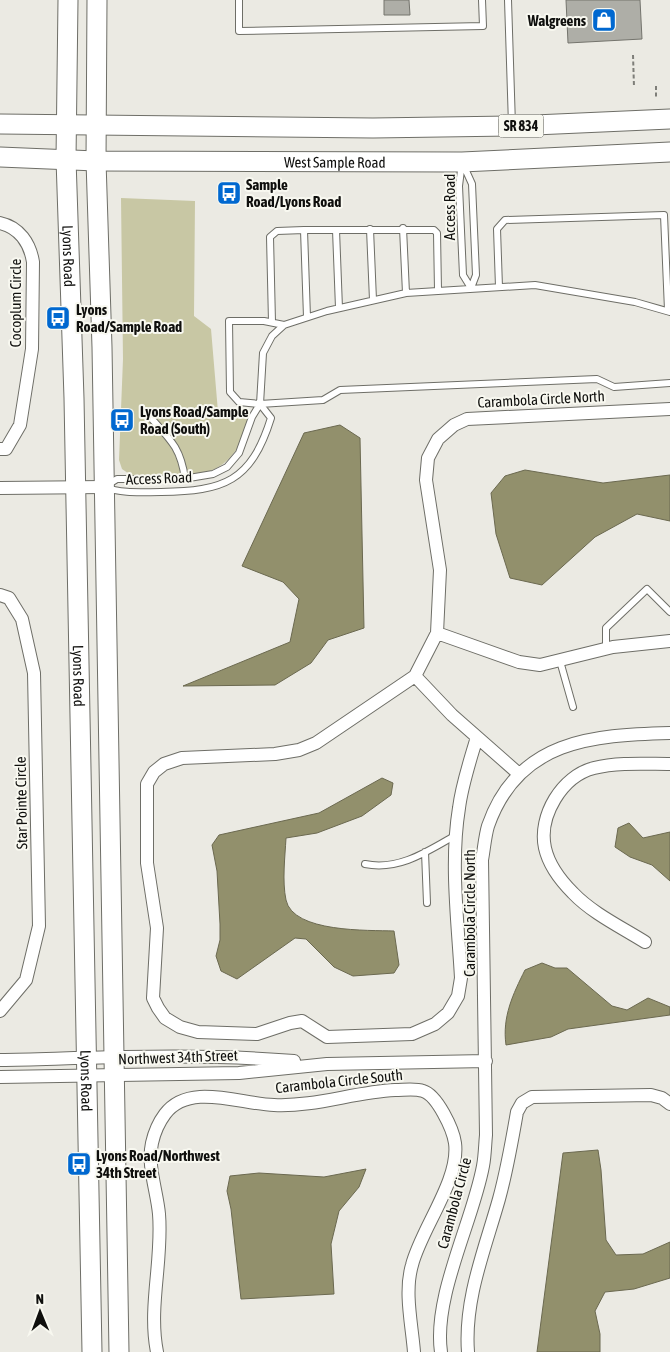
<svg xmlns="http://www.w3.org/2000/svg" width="670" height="1352" viewBox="0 0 670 1352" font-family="'Asap Condensed',sans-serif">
<rect width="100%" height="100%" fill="#ebeae3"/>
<path fill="#c8c7a4" d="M121,198L195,201L194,316L211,329L218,412L227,410L248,416C246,440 231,465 207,472C186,478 154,475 132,476L122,469L119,460L123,359Z"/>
<path fill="#92906c" stroke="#6b6950" d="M340,425L360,438L364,628L328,640L311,663L275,685L183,686L290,642L299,599L283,582L242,566L304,433Z
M525,470L603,483L670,475V521L637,514L595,537L542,585L510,578L496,534L491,493L505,476Z
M382,778L393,783L391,795L362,816L317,833L286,838C285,857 282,881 286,900C293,933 369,930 394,931L399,965L394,973L353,976L334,967L306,939L295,938L237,979L221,971L216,956L220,940V924L217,871L212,845L219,835L319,813Z
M629,823L643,838L670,832V881L652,865L630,857L615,847L618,828Z
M542,963L555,968H567L612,1006L627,1010L648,998L670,1007V1015L568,1029L551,1037L506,1045C502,1017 513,994 525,970Z
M598,1150L601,1170L606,1240L616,1255L643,1254L670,1242V1278L634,1289L605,1292L595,1311L600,1334V1352H537L563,1153Z
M366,1169L359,1187L339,1211L331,1244L334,1294L241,1299L231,1209L227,1191L230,1176L259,1173L324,1177Z"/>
<path fill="#aeaea7" stroke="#74746d" d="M384,0H409L410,15H384Z
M566,0H640L642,39L568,43Z"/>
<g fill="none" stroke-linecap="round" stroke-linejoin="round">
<defs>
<path id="lane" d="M239,0V31L483,26L482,0
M508,0L512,125
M462,162L472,184L476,275L471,288L463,275L459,186Z
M403,228L406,293
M370,229L373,300
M336,230L339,308
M499,287L497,229L505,220L664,215L668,310
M307,317L304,230H434L437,233L438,290
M272,322L270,237L277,231L304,230
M284,325L264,321H229L230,392L239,402L260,404L323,400L340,390L597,379L614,387L670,383
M260,404L271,418C251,482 224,491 161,492C141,492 123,494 104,487L117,479H183L213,474L227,467L239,453L252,417L260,404L263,353L272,336L284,325L327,311L406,293L535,285L635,302L670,312
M151,418C171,440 181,449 185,479
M606,649V628L647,589L670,612
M560,661L573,707
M425,852L427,903
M365,864C399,871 428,851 456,835"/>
<path id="street" d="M0,223C19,227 30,243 33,262L32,349L20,425L6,449H0
M0,488L104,487
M0,595L9,598L22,619L34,673L39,926L26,980L0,1011
M437,633L519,662L540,665L613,647L670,641
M415,676L316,743L299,750L275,754L182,758L164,764L154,772L147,784V863L157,928L153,998L158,1008L165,1018L180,1027L198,1032L257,1034L290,1023L302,1021L327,1037L412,1034L435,1024L448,1013L458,996L461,978C458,923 450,863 459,808C462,784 470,761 477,737
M519,774L452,715L415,676L437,633L440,570L426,480L428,458L438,439L454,425L467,419L670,409
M645,942C621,927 592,913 573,893C561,881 549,866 545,848C538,816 562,776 594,768C618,762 646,764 670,764
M0,1060C98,1058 196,1053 294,1061
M0,1077L239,1073L327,1064L486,1061
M157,1352C148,1307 163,1260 159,1214C157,1191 147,1166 152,1143C154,1134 159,1122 165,1114C189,1082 240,1104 274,1105C315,1107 354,1092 395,1090C404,1090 415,1088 423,1091C437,1095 453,1129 455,1143C460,1180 421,1229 412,1265C404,1292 412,1325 414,1352
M441,1352C433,1296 473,1221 483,1166C485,1156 485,1145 486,1135L482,860C484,849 485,836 488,826C518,740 592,735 670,733
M468,1352C464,1299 485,1249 499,1199C507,1170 512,1141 517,1112L522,1103L532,1097L651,1095L662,1098L670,1104"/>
<g id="primary">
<path id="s1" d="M68,0L66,159L74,398L92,1352"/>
<path d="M97,0L96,161L102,347L119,1352"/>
<path d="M0,124L373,128L512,126L670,119"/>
<path id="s2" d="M0,157L96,161L462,162L670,152"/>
</g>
</defs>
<use href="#lane" stroke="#6e6e67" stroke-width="8"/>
<use href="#street" stroke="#6e6e67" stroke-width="14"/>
<use href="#primary" stroke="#6e6e67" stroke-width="21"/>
<path stroke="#7e7e79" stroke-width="2" stroke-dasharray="4 2.5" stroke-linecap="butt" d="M633,55L634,87
M656,86V98"/>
<use href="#lane" stroke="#fff" stroke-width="6"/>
<use href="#street" stroke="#fff" stroke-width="12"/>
<use href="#primary" stroke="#fff" stroke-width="19"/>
</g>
<defs>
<symbol id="shop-square" viewBox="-11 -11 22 22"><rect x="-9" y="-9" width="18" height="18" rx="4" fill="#0068d0" stroke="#f8f8f0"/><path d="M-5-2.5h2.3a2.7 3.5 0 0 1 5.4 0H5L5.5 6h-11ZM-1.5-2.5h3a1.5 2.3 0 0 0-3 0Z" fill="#fff"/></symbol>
<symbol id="bus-square" viewBox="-11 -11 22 22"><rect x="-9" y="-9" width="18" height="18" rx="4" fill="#0068d0" stroke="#f8f8f0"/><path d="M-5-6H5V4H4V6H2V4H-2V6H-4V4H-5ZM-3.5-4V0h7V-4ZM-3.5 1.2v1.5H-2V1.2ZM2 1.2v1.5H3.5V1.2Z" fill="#fff"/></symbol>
</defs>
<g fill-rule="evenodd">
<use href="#shop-square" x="590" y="6" width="28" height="28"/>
<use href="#bus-square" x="215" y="179" width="28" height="28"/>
<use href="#bus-square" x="44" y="304" width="28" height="28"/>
<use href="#bus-square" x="108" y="406" width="28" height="28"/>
<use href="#bus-square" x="65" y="1150" width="28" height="28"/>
</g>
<g text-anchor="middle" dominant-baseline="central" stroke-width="4" stroke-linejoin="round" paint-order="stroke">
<rect fill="#f8f8f0" stroke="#555551" stroke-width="1" x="498.5" y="114.5" width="45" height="23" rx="4"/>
<g font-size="14" font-weight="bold" fill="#0f0f0d">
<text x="521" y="126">SR 834</text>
</g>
<g font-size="15" font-weight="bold" fill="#0f0f0d" stroke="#f8f8f0" text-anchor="start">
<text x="586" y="20" text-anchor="end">Walgreens</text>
<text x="246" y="184">Sample<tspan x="246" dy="17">Road/Lyons Road</tspan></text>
<text x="76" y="309">Lyons<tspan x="76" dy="17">Road/Sample Road</tspan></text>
<text x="140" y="411">Lyons Road/Sample<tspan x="140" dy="17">Road (South)</tspan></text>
<text x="96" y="1155">Lyons Road/Northwest<tspan x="96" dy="17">34th Street</tspan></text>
</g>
<g font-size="15" fill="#0f0f0d" stroke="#f8f8f0">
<text stroke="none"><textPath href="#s2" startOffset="335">West Sample Road</textPath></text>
<text transform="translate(449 207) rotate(-90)">Access Road</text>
<text stroke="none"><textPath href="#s1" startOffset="256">Lyons Road</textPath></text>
<text transform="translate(15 303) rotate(-90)">Cocoplum Circle</text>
<text transform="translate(541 399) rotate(-3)">Carambola Circle North</text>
<text transform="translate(159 478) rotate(-2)">Access Road</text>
<text stroke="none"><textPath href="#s1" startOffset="676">Lyons Road</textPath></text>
<text transform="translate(21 803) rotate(-91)">Star Pointe Circle</text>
<text transform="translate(469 913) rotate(-90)">Carambola Circle North</text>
<text transform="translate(178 1057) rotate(-2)">Northwest 34th Street</text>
<text stroke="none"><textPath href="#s1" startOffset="1081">Lyons Road</textPath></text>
<text transform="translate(339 1081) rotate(-6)">Carambola Circle South</text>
<text transform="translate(454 1203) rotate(-75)">Carambola Circle</text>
</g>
</g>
<g transform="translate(40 1312) rotate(359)" stroke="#f8f8f0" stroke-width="4" paint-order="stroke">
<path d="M0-4L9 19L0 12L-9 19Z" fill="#0f0f0d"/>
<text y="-8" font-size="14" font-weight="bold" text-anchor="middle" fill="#0f0f0d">N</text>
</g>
</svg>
